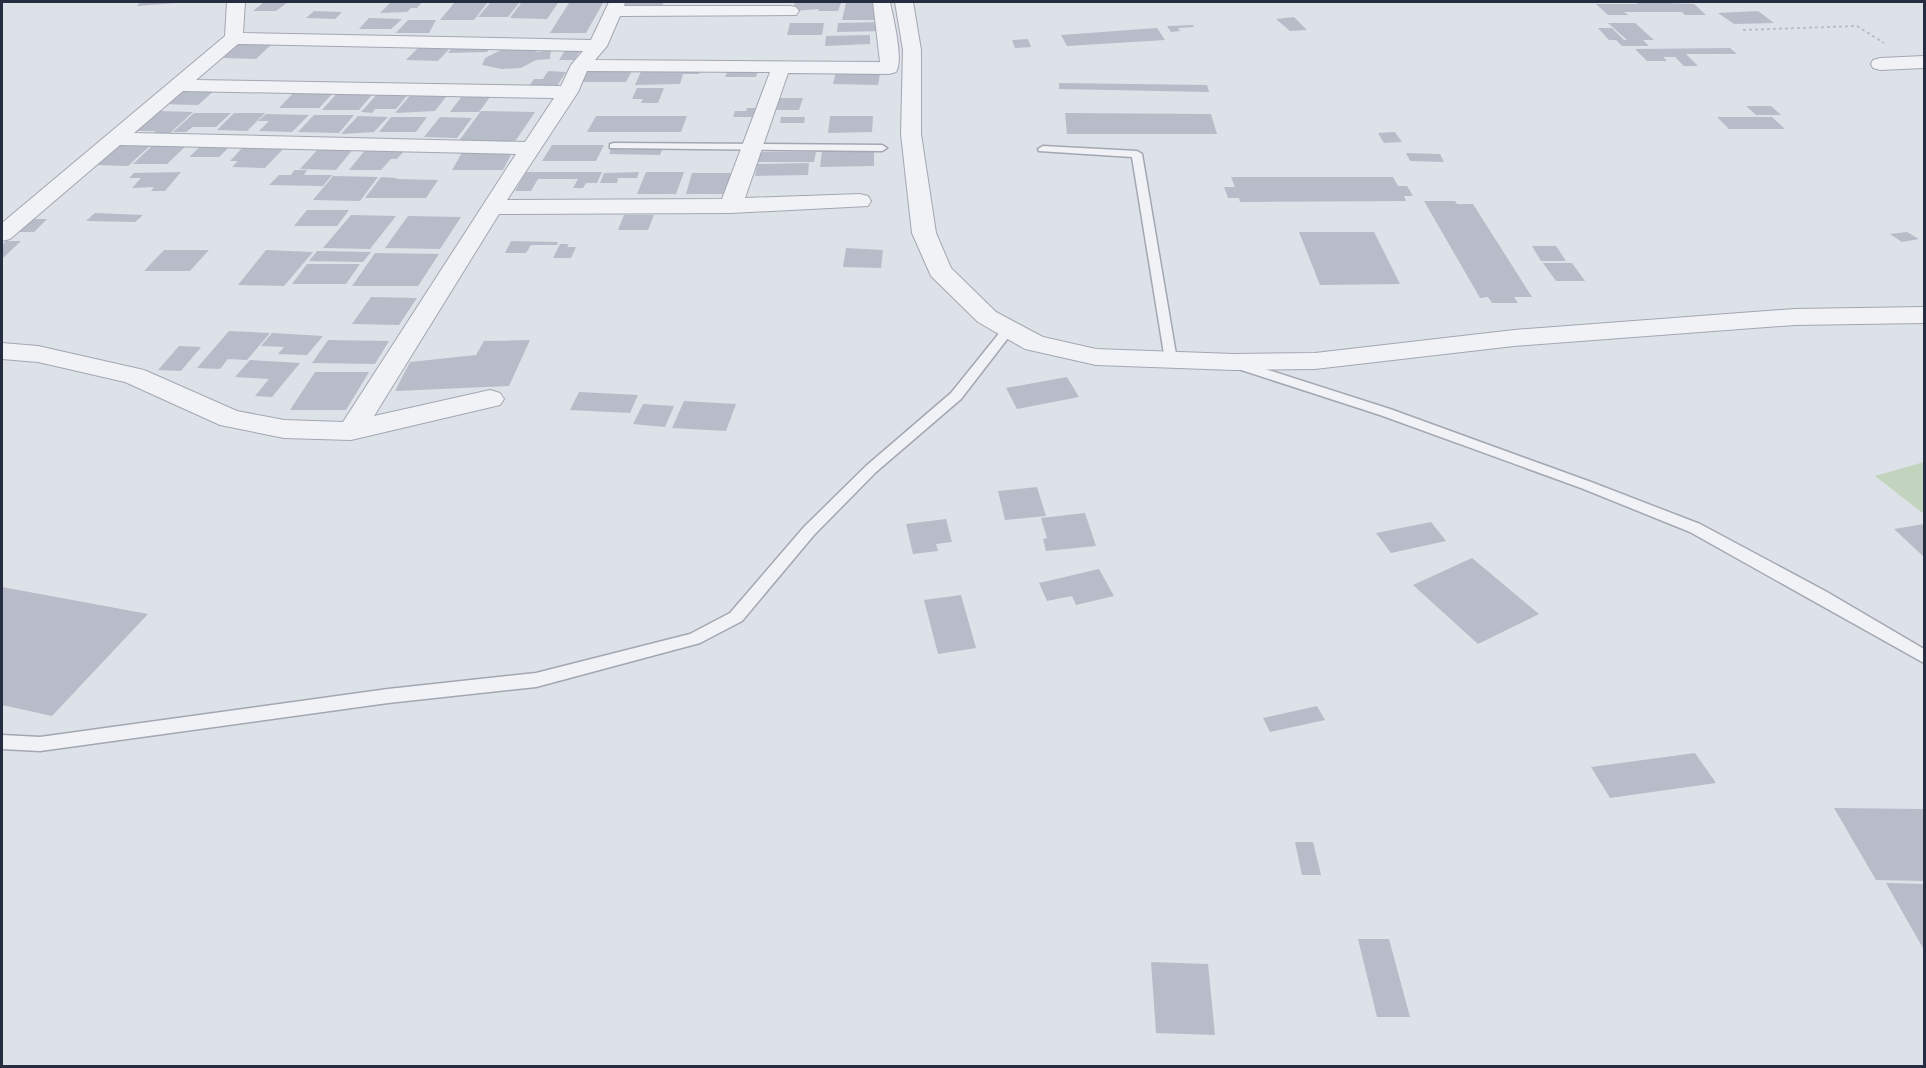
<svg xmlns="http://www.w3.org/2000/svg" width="1926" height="1068" viewBox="0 0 1926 1068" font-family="Karla,sans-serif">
<rect width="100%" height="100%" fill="#dde1e8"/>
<path fill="#c2d3be" d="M1924,462V514L1875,476Z"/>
<path fill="#b7bcc8" d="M140,2H175V3L137,6Z
M264,2H288L276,11H253Z
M391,2H422L417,8H411L407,12L380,13Z
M455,2H488L474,20H440Z
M622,2H664L662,6H619Z
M795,2L841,3L838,11H818L819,9L793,11Z
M1635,2L1694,4L1706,15H1685L1682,12H1624L1628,15H1608L1596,4H1638Z
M490,3H519L508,17H478Z
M521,3H558L547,19L510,18Z
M569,3H603L586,33H550Z
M846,3H880L877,20H842Z
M314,11L342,12L335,19L306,18Z
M1758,11L1774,23L1734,24L1718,13Z
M1294,17L1307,30L1290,31L1276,19Z
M369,18L402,19L391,29H359Z
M408,20H436L429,33H396Z
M883,22V31L837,32L838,23Z
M790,23H824L822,35H787Z
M1608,23H1635L1654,40H1643L1649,46H1622L1616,40H1609L1598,28H1612L1624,40H1627Z
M1193,25L1194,27L1178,28L1180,31L1171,32L1167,26Z
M1157,28L1165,40L1067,46L1061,35Z
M870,35V44L825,46L826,36Z
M1028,39L1031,47L1015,48L1012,40Z
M236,41L274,42L256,59L221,58Z
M423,43L454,44L438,61L406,60Z
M455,44H493L487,52L448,53Z
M522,47L538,52L551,50L550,59L536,60L521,68L502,69L482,65L485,58L503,49Z
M567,47H583L574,60H559Z
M1730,48L1737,54H1686L1698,66H1684L1675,57H1663L1667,61H1647L1635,49Z
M643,67H702L699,74H683L680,84L635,85Z
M837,68L881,69L878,85L833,84Z
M587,69H633L626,82H579Z
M728,70H758L756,77H725Z
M548,71L566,72L557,86H529L534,79H543Z
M1059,83L1207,85L1209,92L1059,89Z
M178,88L216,89L198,105L159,104Z
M637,88H664L658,103H641L643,99H632Z
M297,89L336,90L319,108H279Z
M340,90H376L359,110H322Z
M379,92H410L396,109H375L372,113L361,112Z
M413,92L449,93L435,111L395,113Z
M465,92L493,93L479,112H450Z
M780,98H803L799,110H776Z
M1746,106H1771L1781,115H1756Z
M747,108H756L753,117H733L735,111H746Z
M160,111L193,112L167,136L151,135L156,131H137Z
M481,111L535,112L514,143L458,142Z
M194,113H231L216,127H193L186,132H173Z
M234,113H265L247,131L217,130Z
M1065,113L1211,114L1217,134H1067Z
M266,114L309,115L292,132L259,131L269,121H258Z
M314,115H354L339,133L298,132Z
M358,116L388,117L374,132L341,134Z
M596,116H687L681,132H587Z
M830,116H873L872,132L828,133Z
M391,117H427L416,132H379Z
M440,117L472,118L457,138L424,137Z
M781,117H805L804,123H780Z
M1717,117H1772L1785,129H1729Z
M1395,132L1402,142L1384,143L1378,133Z
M114,142L153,143L128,166L93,165Z
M155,143L188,144L167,164H133Z
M202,145H231L219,157H189Z
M552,145H604L596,161H542Z
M244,146L285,147L265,168L232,167L238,161H230Z
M319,148H354L336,170L300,169Z
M366,149L405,150L397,159H391L381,170H349Z
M611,149L662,150L660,155L609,154Z
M874,150V166L820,167L822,151Z
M463,151H513L503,170H452Z
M755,152H816L814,162H752Z
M1406,153L1440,154L1444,162L1410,161Z
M809,163L808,175L755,176L757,164Z
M294,170H307L304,175H332L323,186L269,185L279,175H291Z
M181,172L165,191H151L154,187L132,188L141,178H129L134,173Z
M526,172H602L597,183H586L583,188H573L578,179H538L531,191H515Z
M639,172L637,178H618L617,183H600L604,173Z
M646,172H684L676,194H637Z
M692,173H734L729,194H686Z
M333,176L378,177L360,201L313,200Z
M381,177L397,178L396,179L438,180L426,198H365Z
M1231,177H1393L1398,186H1407L1413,196H1404L1406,201L1240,202L1239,198H1228L1224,187H1235Z
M1424,201H1455L1457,204H1473L1532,297H1514L1518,303H1492L1488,297L1480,298Z
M307,210H349L337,226H294Z
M95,213L143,215L135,222L86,221Z
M351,215L396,216L370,249L323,248Z
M624,215H654L648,230H618Z
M408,216L461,217L440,249L385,248Z
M31,219H47L34,232H17Z
M1299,232H1374L1400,284L1320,285Z
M1907,232L1919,239L1902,242L1890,234Z
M6,241H21L2,259V245Z
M511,241L558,242L557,245H531L526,253H505Z
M560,244H569L567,247H576L571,258H553Z
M1532,246H1556L1566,261H1541Z
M846,248L883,250L881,268L843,267Z
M164,250H209L190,271H144Z
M266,250L313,252L284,286L238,285Z
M317,251L371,252L363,262L309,261Z
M375,253L439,254L418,286H352Z
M1543,263H1572L1585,281H1556Z
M307,264H360L346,284H292Z
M371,297L417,298L399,325L352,324Z
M229,331L270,333L247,360L228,359L220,369L197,368Z
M272,333L323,336L307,355L278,354L284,347L261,346Z
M328,340L389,341L375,364L312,363Z
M530,340L509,386L395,391L410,362L476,355L484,341Z
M179,346L201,347L181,371L158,370Z
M250,360L300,363L272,397L255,396L269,379L235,377Z
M315,372H369L346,410H290Z
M1067,377L1079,397L1017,409L1006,388Z
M579,392L638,395L630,413L570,410Z
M684,401L736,404L726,431L672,428Z
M643,404L674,406L665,427L633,424Z
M1037,487L1046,516L1005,520L998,491Z
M1085,513L1096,546L1046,551L1043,539L1047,538L1041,518Z
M946,519L952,542L936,544L938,551L913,554L906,524Z
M1431,522L1446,541L1391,553L1376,533Z
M1924,524V557L1894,529Z
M1472,558L1539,614L1478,644L1413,585Z
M1099,569L1114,596L1076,605L1072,596L1047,601L1039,583Z
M2,587L148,614L52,716L2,705Z
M961,595L976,648L938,654L924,600Z
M1317,706L1325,720L1270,732L1263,718Z
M1695,753L1716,783L1610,798L1591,767Z
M1834,808L1924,809V881L1876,880Z
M1295,842H1313L1321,875H1302Z
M1886,883L1924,884V950Z
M1358,939H1389L1410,1017H1377Z
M1151,962L1208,964L1215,1035L1156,1033Z"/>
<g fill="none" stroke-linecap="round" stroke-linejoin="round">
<defs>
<path id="service" d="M614,143L882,145L887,148L882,151L610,148V144Z
M1043,146L1137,151L1142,154L1177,360L1176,363L1171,364L1165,360L1132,157L1039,151L1038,149Z
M1009,325L1015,329L961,399L876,472L814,535L742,621L700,643L536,687L388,703L40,751L2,749V735L40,737L388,689L536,673L690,634L730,613L804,527L866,466L951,393L1005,326Z
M1237,360L1390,409L1591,482L1700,524L1827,592L1924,649V663L1690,532L1581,488L1380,415L1232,367L1231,364L1232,361Z"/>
<path id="minor" d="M227,2H245L243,33L591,40L609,2H625L624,6H790L796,7L799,11L796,15L620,16L607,46L595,60L880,62L873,2H890C893,17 904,60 896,72L889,74L788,73L745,198L860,194L868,196L871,201L868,206L731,213L499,214L374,416L490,390L500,393L504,399L500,405L351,440L284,438L220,425L125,382L38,362L2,359V343L38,346L144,370L237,411L284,420L343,422L516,154L120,145L10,239L2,241V223L225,36ZM238,44L583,51L571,65L561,86L196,80ZM587,71L770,72L722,199L507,200L578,92ZM183,91L554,98L525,142L134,133Z
M895,2H913L921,50V134L936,233L951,268L996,312L1043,337L1096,349L1234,354L1315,353L1514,330L1795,309L1924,307V323L1795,325L1514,346L1315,369L1234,370L1096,365L1025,349L978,322L931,276L912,233L901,134L903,50Z
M1924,56V68L1880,70L1873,68L1871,64L1873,60L1880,58Z"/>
</defs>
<use href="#service" stroke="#a2a7b2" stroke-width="3"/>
<use href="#minor" stroke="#a2a7b2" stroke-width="2"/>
<path stroke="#bbbfc7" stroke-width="2" stroke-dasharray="3 3" stroke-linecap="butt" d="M1743,30L1857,26L1884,43"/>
<use href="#service" fill="#f0f2f6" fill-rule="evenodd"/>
<use href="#minor" fill="#f0f2f6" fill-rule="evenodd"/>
</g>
<rect width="1926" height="1068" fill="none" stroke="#262d40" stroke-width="6"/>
</svg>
